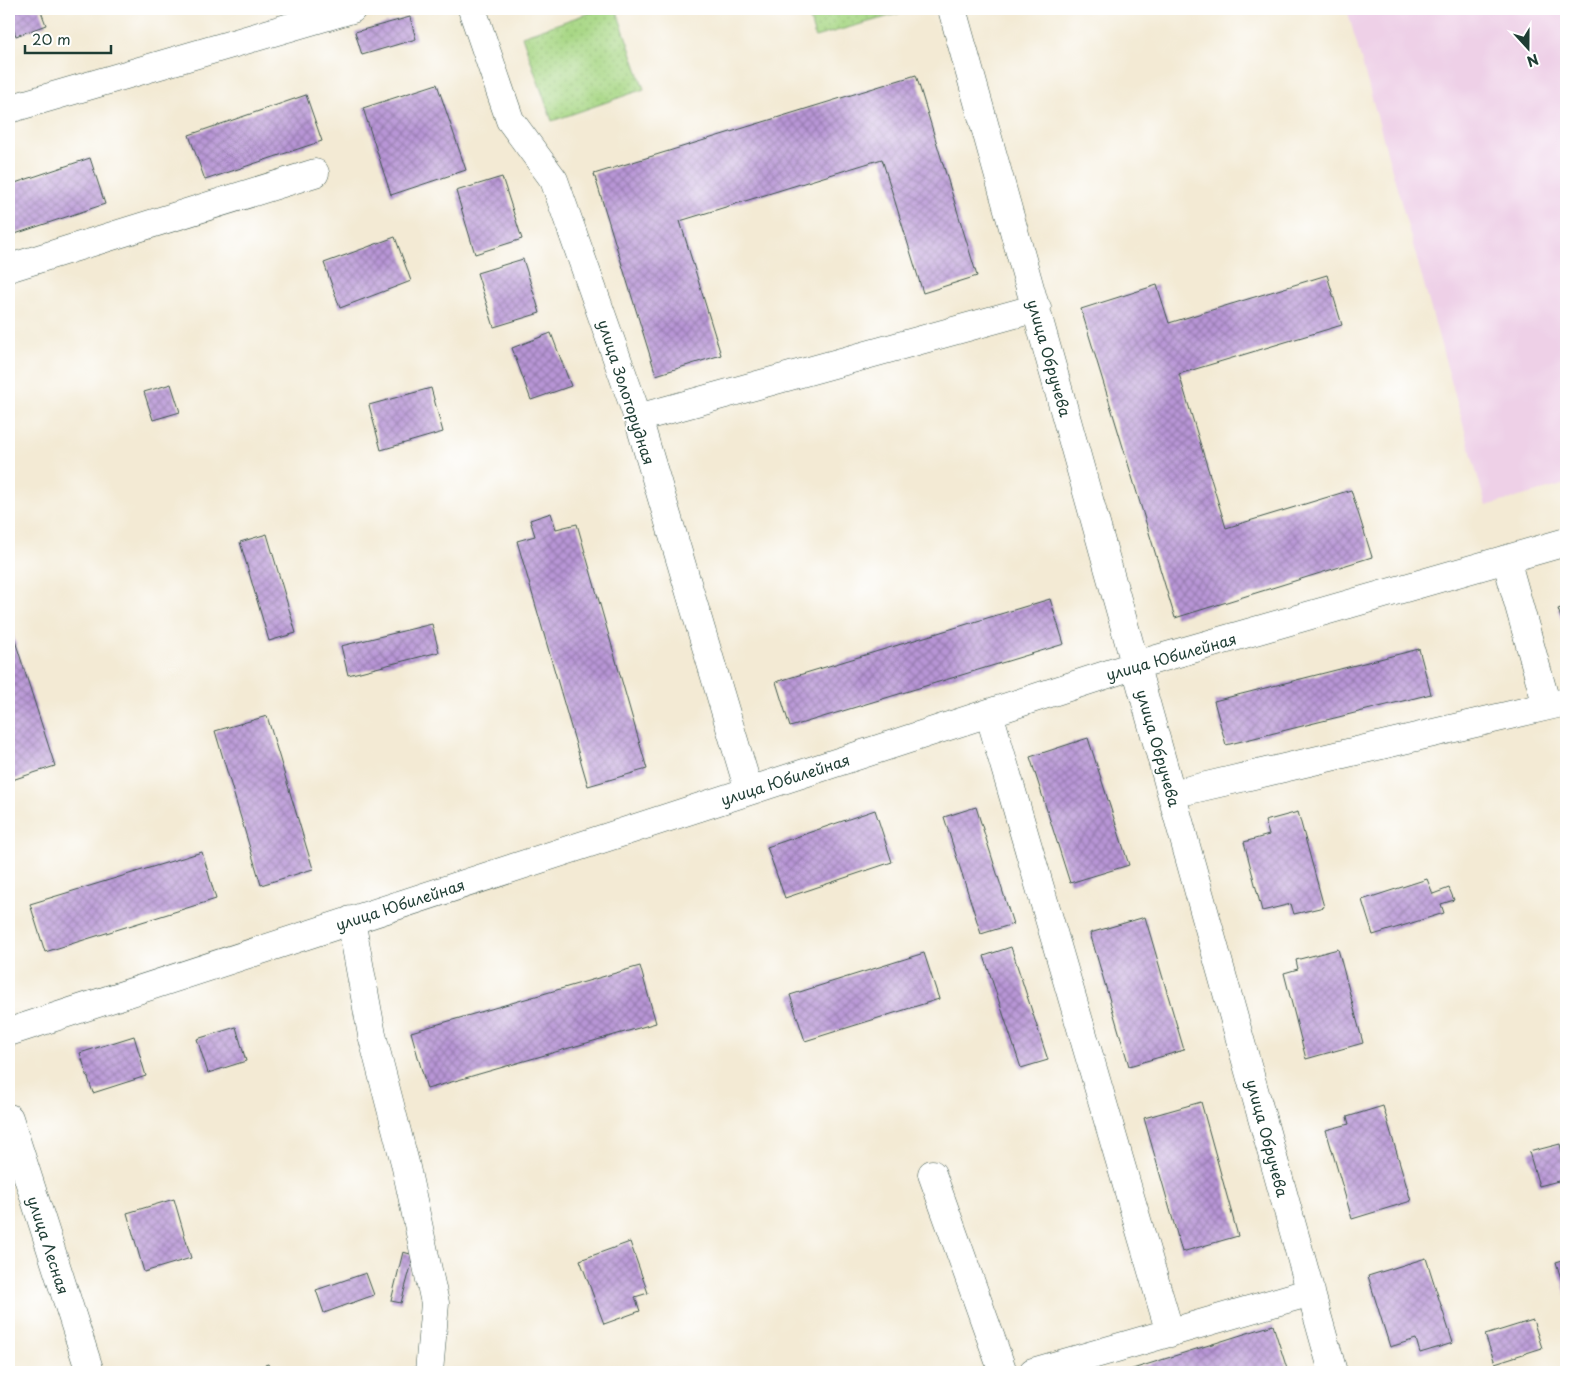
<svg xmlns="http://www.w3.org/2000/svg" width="1575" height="1381" viewBox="0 0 1575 1381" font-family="'Playpen Sans',sans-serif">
<defs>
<pattern id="grass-dots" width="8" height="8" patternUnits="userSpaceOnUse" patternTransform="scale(1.25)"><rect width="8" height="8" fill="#a8d785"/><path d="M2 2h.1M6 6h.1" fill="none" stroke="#90b973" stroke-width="1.8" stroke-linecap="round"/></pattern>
<pattern id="building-cross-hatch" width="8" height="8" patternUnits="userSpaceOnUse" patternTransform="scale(1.25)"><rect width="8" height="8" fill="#b895d6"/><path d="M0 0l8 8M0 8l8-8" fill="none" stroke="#957bae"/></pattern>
</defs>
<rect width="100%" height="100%" fill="#fff"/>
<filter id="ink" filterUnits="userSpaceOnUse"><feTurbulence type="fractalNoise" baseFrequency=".02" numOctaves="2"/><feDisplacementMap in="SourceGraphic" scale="10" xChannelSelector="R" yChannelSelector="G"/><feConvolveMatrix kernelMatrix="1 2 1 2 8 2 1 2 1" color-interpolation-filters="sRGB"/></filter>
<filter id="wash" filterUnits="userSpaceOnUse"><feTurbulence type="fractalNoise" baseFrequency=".0096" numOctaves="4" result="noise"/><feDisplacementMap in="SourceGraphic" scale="20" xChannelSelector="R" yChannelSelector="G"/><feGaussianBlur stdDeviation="1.12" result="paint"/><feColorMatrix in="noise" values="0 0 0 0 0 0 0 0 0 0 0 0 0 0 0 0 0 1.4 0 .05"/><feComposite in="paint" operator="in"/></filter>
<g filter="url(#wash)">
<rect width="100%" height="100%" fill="#f3ead4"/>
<path fill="#eed0e7" d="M1347,9H1566V484L1486,506Z"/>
<path fill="url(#grass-dots)" stroke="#648a5c" d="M601,9H616L644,89L552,121L522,36Z
M807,9H915L815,37Z"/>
<g id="blocks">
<path fill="url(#building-cross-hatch)" d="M9,9H40L46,25L16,36L9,17Z
M410,17L416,39L362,55L355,32Z
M916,75L977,276L923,293L882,159L680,221L721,355L656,375L594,174Z
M437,84L466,170L391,195L363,108Z
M306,95L322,141L205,180L189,135Z
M90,158L105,204L9,236V185Z
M502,177L522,239L475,254L456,191Z
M395,237L411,281L340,308L324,263Z
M523,259L540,313L494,327L477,273Z
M1327,275L1342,325L1179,374L1226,528L1351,490L1372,557L1175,618L1081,309L1157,285L1169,323Z
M551,333L571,386L531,400L512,348Z
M171,384L180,412L153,420L144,392Z
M431,388L443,432L381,450L369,405Z
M551,513L556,529L577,524L647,769L588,786L517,541L535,536L530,520Z
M267,534L296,633L269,641L240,542Z
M1050,599L1064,644L790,727L776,682Z
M1566,606V632L1558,609Z
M9,622L55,766L9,781Z
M432,624L439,652L348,675L341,646Z
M1419,649L1431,694L1226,745L1214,701Z
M267,716L313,869L261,885L215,731Z
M1088,738L1129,865L1070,883L1030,757Z
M976,807L1013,924L981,934L944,817Z
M875,810L892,862L785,898L767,847Z
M1298,812L1324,907L1294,914L1291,904L1262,911L1244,842L1269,835L1265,821Z
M202,852L216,899L45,952L30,904Z
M1427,879L1433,894L1449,888L1454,900L1441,904L1444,913L1373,935L1362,900Z
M1145,917L1184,1050L1129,1066L1090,933Z
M1011,947L1048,1060L1021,1068L984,956Z
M1338,949L1363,1043L1306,1059L1284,973L1298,969L1296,960Z
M924,953L939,999L805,1041L790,995Z
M640,966L656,1023L427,1089L411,1032Z
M236,1027L246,1061L208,1073L197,1039Z
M134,1036L146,1076L93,1093L80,1053Z
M1201,1102L1238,1236L1182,1252L1144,1118Z
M1383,1106L1411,1201L1352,1219L1326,1130L1349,1124L1347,1117Z
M1560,1144L1566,1169V1179L1539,1186L1529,1152Z
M174,1199L191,1258L144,1272L127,1213Z
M630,1242L648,1293L635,1297L640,1311L604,1324L580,1260Z
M403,1252L414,1255L401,1303L391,1301Z
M1426,1258L1453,1343L1420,1353L1416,1339L1390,1347L1368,1276Z
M1566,1259V1295L1556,1262Z
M366,1273L374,1295L324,1313L316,1290Z
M1533,1320L1542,1348L1495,1363L1485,1335Z
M1273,1325L1288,1372H1123Z
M268,1364L271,1372H244Z"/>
</g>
</g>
<g filter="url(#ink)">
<use href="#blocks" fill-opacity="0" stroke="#3f574c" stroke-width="1"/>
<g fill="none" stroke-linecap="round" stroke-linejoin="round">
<defs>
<path id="minor" d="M472,9L510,120L554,180L638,418L749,791
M952,9L1333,1372
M9,109L352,9
M9,268L315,173
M638,418L1037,308
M1506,559L1547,706
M989,713L1170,1333
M1172,794L1566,702
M351,920L372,1035L405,1163L435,1303L429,1372
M9,1032L1136,665L1566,542
M9,1118L90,1372
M932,1174L1003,1372
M1033,1372L1311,1292"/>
</defs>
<use href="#minor" stroke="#3f574c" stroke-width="29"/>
<use href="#minor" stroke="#fff" stroke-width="28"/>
</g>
</g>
<g text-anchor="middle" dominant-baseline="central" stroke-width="4" stroke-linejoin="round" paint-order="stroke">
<g font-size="15" fill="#1f3d34" stroke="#fff">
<text transform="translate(1050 358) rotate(74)">улица Обручева</text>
<text transform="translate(627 392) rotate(72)">улица Золоторудная</text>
<text transform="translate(1171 656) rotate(-16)">улица Юбилейная</text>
<text transform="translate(1159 748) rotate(74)">улица Обручева</text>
<text transform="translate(785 779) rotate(-18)">улица Юбилейная</text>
<text transform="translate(400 904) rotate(-18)">улица Юбилейная</text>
<text transform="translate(1268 1138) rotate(75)">улица Обручева</text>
<text transform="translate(49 1245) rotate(72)">улица Лесная</text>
</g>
</g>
<rect width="1575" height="1381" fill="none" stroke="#fff" stroke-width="30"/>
<g transform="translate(1528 48) rotate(159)" stroke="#ffffff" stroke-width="4" paint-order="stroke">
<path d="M0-4L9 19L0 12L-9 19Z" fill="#1f3d34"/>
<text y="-8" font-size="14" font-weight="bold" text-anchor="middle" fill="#1f3d34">N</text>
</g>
<path d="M25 45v8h86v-8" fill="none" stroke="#1f3d34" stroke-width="2.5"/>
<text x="32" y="45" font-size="15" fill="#1f3d34" stroke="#ffffff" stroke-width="4" paint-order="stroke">20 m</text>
</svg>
